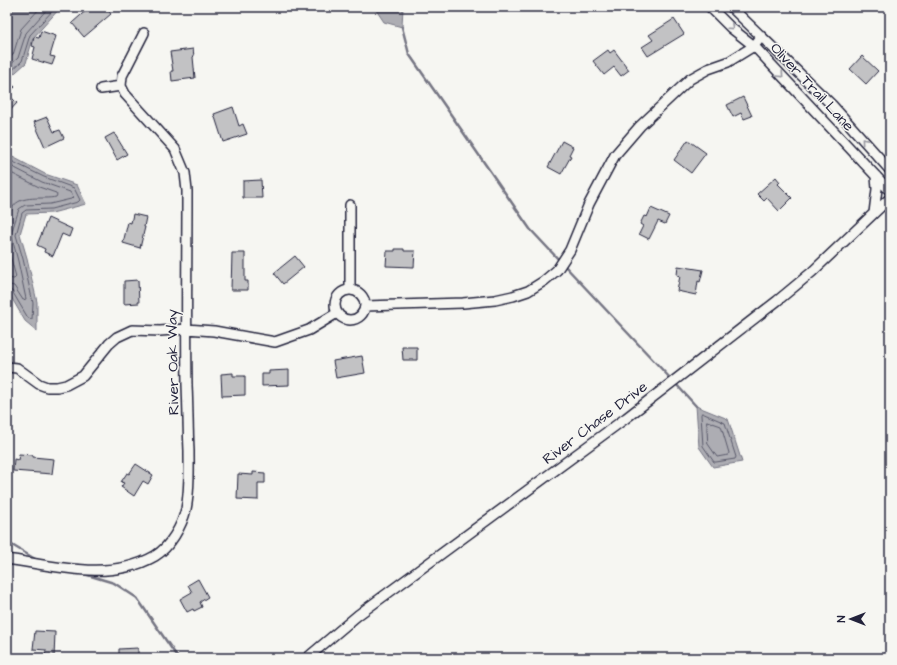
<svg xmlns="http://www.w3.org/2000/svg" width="897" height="665" viewBox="0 0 897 665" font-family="'Architects Daughter',sans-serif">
<rect width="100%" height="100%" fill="#f6f6f2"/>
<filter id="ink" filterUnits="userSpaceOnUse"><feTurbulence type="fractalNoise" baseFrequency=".025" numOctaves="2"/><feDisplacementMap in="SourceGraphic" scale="8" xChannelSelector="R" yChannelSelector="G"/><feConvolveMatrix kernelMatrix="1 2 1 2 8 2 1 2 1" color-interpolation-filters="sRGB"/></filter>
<g filter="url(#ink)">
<path fill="#adadb3" stroke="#757583" d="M7,7H61L33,38L26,63L7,80Z
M374,7H403L402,27L384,22Z
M7,154L45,174L77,185L86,204L52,213L26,214L20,234L27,258L37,302V331L25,321L7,290Z
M696,406L728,419L742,462L713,467L699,447Z"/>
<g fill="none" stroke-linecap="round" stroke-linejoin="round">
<path stroke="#5a5a6b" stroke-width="1" d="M7,60L13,55L21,29L41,7
M7,68L18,58L26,33L49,7
M7,75L22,61L30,35L56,7
M7,159L44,177L74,188L80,200L78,202L51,209L26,210L22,213L16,235L23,259L33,303L32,319L28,318L12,291L7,289
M7,164L42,182L70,192L73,197L71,199L50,204L25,205L19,209L11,234L18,261L26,299L23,300L14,286L7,284
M7,171L39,187L56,193L57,195L56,197C43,200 21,194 13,207C10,212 9,219 7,225
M7,244L16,277L14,279L7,278
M702,413L725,423L736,457L735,459L716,462H714L703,446L701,415Z
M707,421L721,426L729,453L728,455L717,457L708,444Z"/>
<path stroke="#757583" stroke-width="2.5" d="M402,27L409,54L530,229L560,261
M564,265L671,379
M675,383L696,406
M7,542L35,559
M84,574L114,583L137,598L178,658"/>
</g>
<path fill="#c2c2c4" stroke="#22223b" d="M90,7H99L101,10L105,7L111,14L84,37L72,23Z
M674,19L684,34L648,56L642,47L653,40L649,35Z
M41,31L56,36L50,56L55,57L52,65L32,59L35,47L32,46L34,37L39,38Z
M193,49L194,56L193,57L195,78L172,81L171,71H173L170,52Z
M608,50L610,53L614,50L629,70L621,76L614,67L604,75L593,61Z
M862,56L878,71L866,84L850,69Z
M7,79L15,87L8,94L17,103L7,114Z
M743,97L752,116L744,119L741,113L733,117L727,105Z
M233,107L239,126L243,124L247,134L223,142L214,114Z
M47,117L54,132L60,130L64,138L45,147L34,122Z
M114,133L127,154L117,160L105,138Z
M688,140L706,153L691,173L674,160Z
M562,141L573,147L569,155L571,156L561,174L548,167Z
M776,177L780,182L778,184L792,198L779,211L767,198L764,201L757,194Z
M261,180L262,198H243V181Z
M651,208L669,216L665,224L658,221L649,239L639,234L643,226L640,224L644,216L647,217Z
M133,214L146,217L144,227H145L140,248L123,243L128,222L131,223Z
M48,218L72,229L69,237L62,234L53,256L44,252L45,249L37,245Z
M395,249H404V251H415L414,267L386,266L387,251H395Z
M232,253H245V281H248V290H231Z
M295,256L304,267L283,284L274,273Z
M678,266L703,270L700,282L698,281L696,295L677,291L680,276L677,275Z
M138,280L139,303L124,304V281Z
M402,347H417V360H403Z
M362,356L365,373L336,378L333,361Z
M289,370V385L262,386V374H269V371Z
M233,373V376H245V395L222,396L221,374Z
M19,454L33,455V457L54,459L52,474L13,471L14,459L18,460Z
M136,464L153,475L148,484L143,481L134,496L121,487L124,483L121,482L127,473L129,474Z
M253,472L265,473V483H258V500L237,499L238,474L253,475Z
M198,579L208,597L200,602L202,607L194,611L193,609L187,612L180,599L192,592L188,585Z
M35,631L55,632L54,658H45L46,650L33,649Z
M138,648V658H119V649Z"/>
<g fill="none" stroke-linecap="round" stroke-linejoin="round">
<defs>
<path id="minor" d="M710,7L731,28L754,46L890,191
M731,7L832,105L890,170
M101,89L121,86
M350,205V290
M874,213L877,189L876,176
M335 305a15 15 0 1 1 30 0a15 15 0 1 1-30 0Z
M365,306L463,303L495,300L513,296L528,291L544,281L557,270L570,250L589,204L615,155L640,126L690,79L708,69L728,62L754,46L761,37
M7,367L17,368L39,384L47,387H57L66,385L83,376L109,344L117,337L132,330L160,331L186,329L214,331L275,342L309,330L337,313
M7,559C55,566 110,582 155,556C170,547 182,526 186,509C190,490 189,470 189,451C188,429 188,407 187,385C186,320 187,256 187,191L185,173L175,149L125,94L121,86L122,76L144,33
M307,658L358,615L626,418L777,301L812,272L890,198"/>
</defs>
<use href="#minor" stroke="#22223b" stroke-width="12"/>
<use href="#minor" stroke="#f6f6f2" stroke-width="9"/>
</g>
<defs><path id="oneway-chevron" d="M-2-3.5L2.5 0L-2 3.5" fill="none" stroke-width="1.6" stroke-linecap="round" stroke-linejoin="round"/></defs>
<g stroke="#9797a0">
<use href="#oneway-chevron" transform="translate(731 27) rotate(42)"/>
<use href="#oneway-chevron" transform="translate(781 75) rotate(47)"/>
<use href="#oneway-chevron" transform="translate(864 141) rotate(-131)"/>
</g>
</g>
<g text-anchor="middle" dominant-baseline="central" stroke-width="3" stroke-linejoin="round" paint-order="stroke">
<g font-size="15" fill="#22223b" stroke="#f6f6f2">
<text transform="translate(812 87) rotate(47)">Oliver Trail Lane</text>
<text transform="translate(173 362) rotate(-91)">River Oak Way</text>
<text transform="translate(595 423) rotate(-37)">River Chase Drive</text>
</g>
</g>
<rect width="897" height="665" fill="none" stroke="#f6f6f2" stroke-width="24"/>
<rect x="12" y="12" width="873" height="641" fill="none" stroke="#22223b" stroke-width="1.5" filter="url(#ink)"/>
<g transform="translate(851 619) rotate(270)" stroke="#f6f6f2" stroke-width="3" paint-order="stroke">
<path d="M0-3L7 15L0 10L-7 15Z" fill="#22223b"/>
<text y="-6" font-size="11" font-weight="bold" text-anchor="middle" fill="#22223b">N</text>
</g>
</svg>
